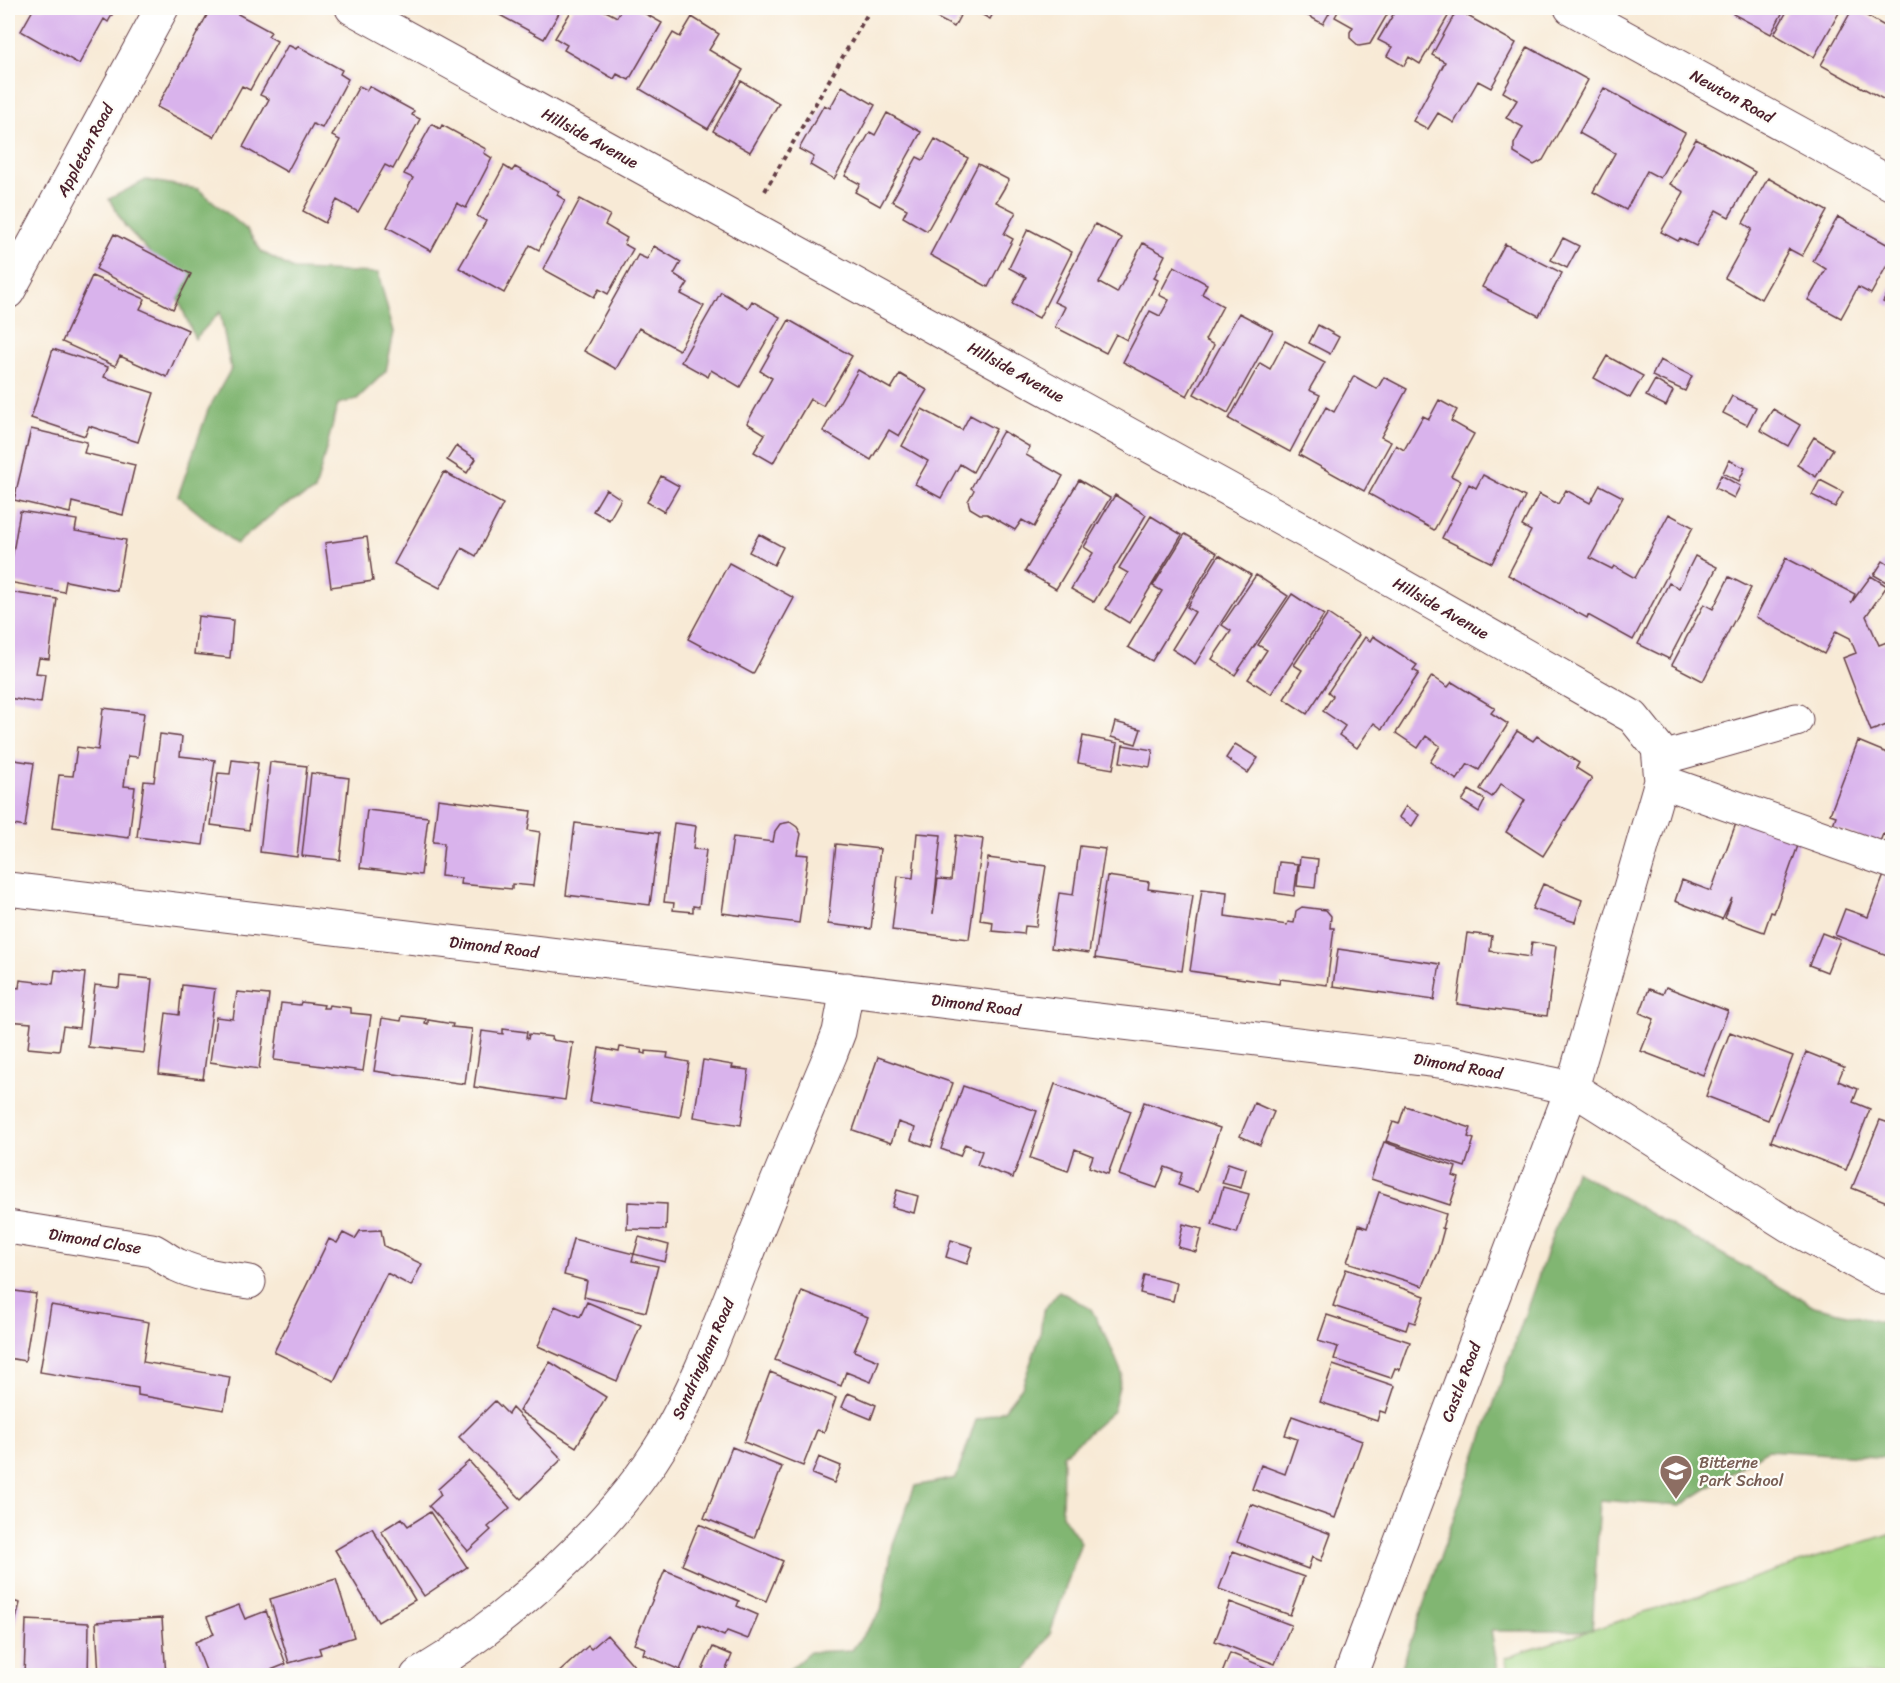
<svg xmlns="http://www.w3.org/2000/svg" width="1900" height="1683" viewBox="0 0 1900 1683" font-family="Sriracha,sans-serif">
<rect width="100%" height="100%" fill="#fdfcf7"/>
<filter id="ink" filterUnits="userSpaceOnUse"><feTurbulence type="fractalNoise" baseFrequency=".0167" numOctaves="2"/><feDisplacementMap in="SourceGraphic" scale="12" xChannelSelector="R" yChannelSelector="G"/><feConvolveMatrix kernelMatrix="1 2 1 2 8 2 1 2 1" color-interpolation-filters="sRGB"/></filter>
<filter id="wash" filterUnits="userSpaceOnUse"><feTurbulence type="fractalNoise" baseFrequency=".008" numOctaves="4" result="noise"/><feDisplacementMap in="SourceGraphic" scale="24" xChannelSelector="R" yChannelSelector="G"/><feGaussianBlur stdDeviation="1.35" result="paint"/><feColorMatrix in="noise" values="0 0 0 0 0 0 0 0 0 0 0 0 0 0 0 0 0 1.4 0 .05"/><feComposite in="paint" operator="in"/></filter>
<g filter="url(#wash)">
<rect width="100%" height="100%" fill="#f8ead6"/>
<path fill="#a2d584" stroke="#767a58" stroke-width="1.5" d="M1892,1533V1675H1511L1505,1658Z"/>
<path fill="#81b672" stroke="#666a4e" stroke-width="1.5" d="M146,180L198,189L247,230L262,252L295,270L378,273L394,332L386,371L357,399L338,404L315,491L280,508L236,544L178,496L208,410L231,369L220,312L195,339L166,270L125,226L109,199Z
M1575,1171L1814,1306L1892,1325V1458L1767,1450L1680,1506L1600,1500L1592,1631H1491L1499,1675H1399Z
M1059,1291L1091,1309L1108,1340L1122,1374L1113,1411L1063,1455L1062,1515L1081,1542L1050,1634L1023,1675H783L810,1652L852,1650L881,1611L893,1544L915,1486L956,1478L976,1420L1004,1410L1022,1387L1040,1336L1043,1311Z"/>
<g id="blocks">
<path fill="#d9b3ec" d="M34,8H116L108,22L104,19L79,64L21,31Z
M211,8H217L224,11L227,8L271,32L268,36L277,41L250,90L242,86L214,137L157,107Z
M487,8H562L544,39Z
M573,8H600L617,17L622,8H635L662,23L629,80L617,74L614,79L564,50L567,45L555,38Z
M941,8H958L963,10L954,27L935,17Z
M974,8H996L990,19L973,10Z
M1294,8H1332L1323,24Z
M1340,8H1391L1370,44L1359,46L1350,38V32L1353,27L1335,17Z
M1397,8H1453L1420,64L1409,57L1404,66L1387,56L1392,47L1378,40Z
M1736,8H1785L1771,34L1733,14Z
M1789,8H1835L1840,11L1814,57L1774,34Z
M1853,8L1888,28L1892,20V104L1821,65Z
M1457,10L1516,43L1491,88L1478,81L1454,123L1438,113L1428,129L1413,121L1445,62L1432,55Z
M692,17L719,34L709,50L743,70L708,129L640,89L673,33L680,37Z
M288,45L296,49L298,46L342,70L340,74L348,79L322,128L313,124L287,172L243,147L269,99L260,95Z
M1528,47L1588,80L1543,160L1534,165L1514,153V144L1523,127L1506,118L1517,100L1503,92Z
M741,81L779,103L750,152L713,131Z
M359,86L367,90L369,86L392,99L414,111L412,115L420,119L393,169L385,165L358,212L337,200L325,223L303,211L340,140L332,136Z
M842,86L875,105L834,179L810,165L814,157L799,149L824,105L830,108Z
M1604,88L1685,133L1660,178L1647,171L1626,210L1593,192L1615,153L1579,133Z
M887,113L921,132L880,206L855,192L860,184L845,176L870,132L875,135Z
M432,124L440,129L442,125L486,149L484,153L492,158L466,208L457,203L431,251L387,227L413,178L404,174Z
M935,139L968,158L927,231L903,217L907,209L892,201L917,157L923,160Z
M1696,139L1755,172L1729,217L1716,210L1696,246L1680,238L1678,241L1661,232L1684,192L1670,184Z
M978,164L1009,180L996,202L1016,212L1004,234L1013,239L988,287L930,255Z
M504,166L512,171L515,167L559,191L557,195L565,200L539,250L530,245L504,293L459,268L486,221L477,216Z
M1768,178L1827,211L1802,256L1789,249L1761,299L1725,278L1752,229L1743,223Z
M580,199L610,215L605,225L627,238L624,244L633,249L608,294L599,289L594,297L543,269Z
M1838,217L1892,247V256L1871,294L1858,287L1841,318L1808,300L1826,269L1813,261Z
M1095,224L1122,238L1099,283L1117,293L1143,243L1165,255L1154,278L1158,280L1127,340L1116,334L1106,353L1055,327L1065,307L1054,302Z
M1028,229L1072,252L1039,318L1012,304L1026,277L1009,268Z
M114,234L191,274L173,309L96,269Z
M1563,238L1579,246L1567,268L1551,260Z
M1505,244L1562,273L1539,316L1482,287Z
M654,246L681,262L674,274L688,283L681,294L704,306L679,350L639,328L616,369L584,351L638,255L647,259Z
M1174,266L1207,284L1202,294L1223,306L1205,340L1214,345L1187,396L1123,362L1150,311L1160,316L1169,300L1159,295Z
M92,276L145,299L140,309L188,330L167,377L120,356L115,366L62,342Z
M1892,285V307L1883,302Z
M721,292L748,308L752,301L780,317L740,387L711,370L708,377L681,362Z
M1239,313L1273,331L1228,413L1194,394Z
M789,320L852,356L823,406L810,399L773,463L754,452L765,434L747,423L772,378L760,371Z
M1318,325L1339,337L1330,354L1309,343Z
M1285,341L1325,362L1309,390L1320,395L1290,452L1229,419L1260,363L1270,369Z
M53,349L108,367L104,377L154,393L138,442L89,426L85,436L31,418Z
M1607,356L1643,376L1630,398L1594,378Z
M1660,360L1692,376L1685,391L1652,376Z
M858,370L891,389L900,374L927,390L899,436L889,430L871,460L823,431Z
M1354,376L1377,389L1384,377L1407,389L1381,437L1391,442L1364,491L1299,455L1326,407L1334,412Z
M1655,380L1673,391L1666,406L1646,396Z
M1732,396L1756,407L1747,425L1723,413Z
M1439,400L1457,410L1451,421L1474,434L1451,476L1461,481L1434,530L1369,494L1396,445L1404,450L1423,416L1429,419Z
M922,409L962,430L970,415L996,429L973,472L960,464L941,498L915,484L928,461L902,446Z
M1773,409L1800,425L1788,446L1760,430Z
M31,429L87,442L84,453L135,465L123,515L72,502L70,513L14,500Z
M1003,431L1030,447L1026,455L1063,476L1034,527L1022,520L1015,530L987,514H980L970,508L968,501L974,490L971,488Z
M1814,437L1833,449L1816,477L1797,465Z
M456,446L476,459L467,473L447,460Z
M1729,460L1745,468L1739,481L1723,473Z
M444,472L503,504L476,556L462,548L440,588L394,564Z
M1483,475L1525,497L1492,563L1442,538L1469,484L1476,488Z
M1721,475L1740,486L1734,498L1715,488Z
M661,476L679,486L664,512L647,502Z
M1079,480L1110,498L1056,589L1025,571Z
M1820,480L1843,492L1835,507L1812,495Z
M1600,485L1623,497L1590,558L1612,569L1614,566L1635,578L1669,514L1693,527L1633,640L1588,615L1587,618L1508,575L1531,531L1522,526L1539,494L1558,504L1566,490L1590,503Z
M606,489L621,499L609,520L593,511Z
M1115,495L1146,515L1094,602L1071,589L1093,553L1084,547Z
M20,511L77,520L75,531L126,540L117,591L66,581L64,592L8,582Z
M1151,516L1182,535L1129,623L1106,609L1128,573L1119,568Z
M759,534L783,547L774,565L749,552Z
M1185,534L1217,553L1152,661L1128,647L1162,591L1153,586Z
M367,537L373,581L331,587L325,543Z
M1219,555L1251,575L1195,664L1172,649L1195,612L1187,607Z
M1695,556L1717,567L1669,659L1638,644L1669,583L1679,588Z
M1786,558L1855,594L1851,603L1871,576L1887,586L1866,616L1879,645L1892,640V723L1871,731L1843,658L1856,653L1850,638L1836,631L1824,654L1756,617Z
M1883,561L1892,567V572L1886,582L1874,575Z
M729,563L794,598L753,674L688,639Z
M1256,575L1288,596L1235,675L1212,659L1231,631L1222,625Z
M1729,577L1751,588L1703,681L1672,665L1704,604L1713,609Z
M8,592L57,599L49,659L39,658L36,673L45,674L41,703L8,698V656L13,616H8Z
M1292,594L1324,615L1271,694L1248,679L1267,650L1258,645Z
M1328,614L1359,635L1307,714L1284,699L1302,670L1294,665Z
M198,616L233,620L230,658L194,654Z
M1373,636L1417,665L1413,670L1419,673L1382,729L1374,723L1357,748L1339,735L1345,726L1323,711L1333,696L1328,692L1365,637L1370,641Z
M1432,676L1448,687L1452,682L1473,695L1495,708L1491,713L1508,724L1479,770L1468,764L1457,780L1430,762L1440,746L1426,736L1418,748L1396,733Z
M103,708L144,713L138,757L128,756L124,786L135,787L129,838L52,828L59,775L73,776L77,747L98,750Z
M1115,722L1141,729L1136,744L1111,737Z
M1517,731L1533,741L1537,736L1579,763L1576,768L1592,778L1543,856L1506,832L1525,800L1501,784L1492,797L1480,789Z
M160,734L182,737L180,756L215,760L203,845L137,837L144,781L154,782Z
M1083,736L1118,743L1113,769L1078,763Z
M1858,741L1892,755V838L1883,834L1879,844L1832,827L1836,816L1830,814Z
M1235,744L1258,758L1248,773L1226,758Z
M1123,745L1153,750L1150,767L1120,762Z
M8,759L34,763L25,827L8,824Z
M232,760L258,763L249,830L211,825L218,773L230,774Z
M270,762L307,766L297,857L260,852Z
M311,773L349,778L340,860L302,856Z
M1469,790L1485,800L1479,812L1462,801Z
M438,799L531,811L528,830L540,832L533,886L512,884V889L460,884L461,878L441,876L444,843L433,842Z
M1406,806L1419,815L1412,826L1399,817Z
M367,810L428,817L421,875L360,868Z
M1738,818L1800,840L1774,913L1771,912L1764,932L1725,918L1732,898L1722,919L1675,901L1682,880L1711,891Z
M790,822L797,827L801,834L797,854L808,855L799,923L722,913L733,837L773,842L775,831L780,824Z
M575,823L659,833L650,905L566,895Z
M674,823L696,826L693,849L706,850L699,907L693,906V912L673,910L674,903L664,902Z
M917,833L941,835L933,914L938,879L951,880L956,835L983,839L969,939L892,930L898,876L913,878Z
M836,844L880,849L871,929L828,924Z
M1080,846L1105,849L1089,953L1051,948L1059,893L1073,895Z
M1300,857L1318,859L1315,888L1297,886Z
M988,858L1046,866L1036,927L1025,926L1024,934L992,931L993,922L980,920Z
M1279,862L1298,864L1294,896L1275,893Z
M1884,875L1892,879V957L1835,935L1845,909L1868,917Z
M1107,876L1149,882L1148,889L1193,895L1182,971L1095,958Z
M1543,884L1582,900L1575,922L1532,909Z
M1202,889L1227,892L1225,916L1287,925L1288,922L1294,923L1296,911L1302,907L1326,910L1331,916L1330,928H1334L1327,985L1280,979L1279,984L1190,971Z
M1467,933L1492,936L1490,951L1530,957L1532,942L1556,946L1547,1016L1457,1004Z
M1822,933L1840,940L1827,972L1809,965Z
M1338,949L1440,964L1434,1000L1333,986Z
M55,970L85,973L79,1028L63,1026L59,1051L28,1048L31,1023L8,1021L12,987L19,988L20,980L53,984Z
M120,976L152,979L144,1053L88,1047L95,985L119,988Z
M182,985L215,989L203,1079L159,1074L166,1013L179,1015Z
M1666,987L1728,1011L1703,1075L1641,1051L1654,1019L1640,1013L1649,989L1663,994Z
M237,992L269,995L259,1069L210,1062L216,1017L233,1019Z
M301,1002L324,1005L323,1008H328L329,1005L351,1008V1013L371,1015L363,1071L274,1060L281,1003L300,1005Z
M402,1016L426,1019L425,1023L428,1024V1020L453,1024L452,1027L472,1029L465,1084L374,1071L382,1018L401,1021Z
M503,1029L527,1032L526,1038L528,1039L529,1034L552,1037L551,1040L573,1043L565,1100L474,1087L482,1031L503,1034Z
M1730,1032L1793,1056L1768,1120L1706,1096Z
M620,1047L642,1050L641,1053L646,1054V1051L668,1053L667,1058L689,1062L680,1117L590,1102L599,1048L619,1052Z
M1806,1052L1844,1067L1838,1081L1858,1089L1853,1102L1870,1109L1846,1170L1771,1141Z
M878,1057L953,1083L931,1147L911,1140L915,1128L898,1122L891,1143L853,1130Z
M703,1060L733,1065L732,1068L749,1070L741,1125L694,1117Z
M1055,1084L1131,1111L1108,1174L1089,1167L1093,1156L1075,1149L1068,1171L1030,1158Z
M963,1086L1037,1111L1013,1178L977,1165L982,1151L965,1144L960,1156L941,1149Z
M1144,1102L1220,1128L1198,1192L1178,1185L1182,1173L1165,1167L1157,1188L1119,1175Z
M1254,1103L1274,1112L1260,1145L1240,1136Z
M1405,1106L1471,1128L1468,1137L1474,1139L1465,1167L1386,1141L1393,1122L1399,1124Z
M1880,1120L1892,1124L1887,1138L1892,1140V1204L1852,1188Z
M1384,1142L1456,1167L1453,1176L1459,1178L1450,1205L1371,1179Z
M1228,1163L1246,1169L1241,1188L1222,1183Z
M1223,1187L1249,1194L1237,1233L1212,1225Z
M897,1190L918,1196L914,1213L892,1207Z
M1379,1192L1446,1214L1442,1228L1444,1229L1438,1251L1423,1286L1347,1262L1359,1225L1367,1228Z
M628,1202L667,1204L666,1230L627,1229Z
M1183,1224L1202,1229L1196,1252L1178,1247Z
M381,1230L384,1246L422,1264L411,1286L387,1273L334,1381L274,1352L329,1239L337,1243L343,1233L355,1239L360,1231Z
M639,1237L669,1245L665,1262L634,1254Z
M573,1239L634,1254L632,1261L658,1266L646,1312L584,1297L587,1281L564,1275Z
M951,1240L973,1247L967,1264L946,1257Z
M1346,1269L1425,1296L1415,1323L1409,1321L1406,1330L1333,1306Z
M1144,1275L1177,1283L1173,1301L1140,1293Z
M8,1290L36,1294L25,1361L8,1358Z
M802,1291L868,1317L854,1351L879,1361L871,1382L846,1372L841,1386L775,1360Z
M587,1302L641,1325L617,1381L538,1346L555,1306L580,1317Z
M51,1305L149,1322L143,1362L230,1377L224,1410L138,1395V1388L40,1372Z
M1327,1315L1410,1342L1400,1370L1395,1368L1391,1378L1334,1359L1338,1347L1318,1341Z
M550,1362L606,1397L576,1447L519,1411Z
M1333,1365L1395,1386L1386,1413L1380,1411L1377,1421L1320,1402Z
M770,1372L836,1398L824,1432L817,1430L803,1466L744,1442Z
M848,1393L876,1405L871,1419L842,1407Z
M495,1401L508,1414L512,1408L562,1459L521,1499L459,1437Z
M1292,1416L1362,1441L1335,1518L1252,1489L1261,1465L1285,1474L1297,1439L1285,1435Z
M732,1447L782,1467L754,1538L704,1518Z
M819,1457L841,1466L834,1483L812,1474Z
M469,1461L510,1508L488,1527L491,1530L468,1551L429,1506L441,1495L438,1489Z
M1251,1504L1331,1534L1321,1561L1312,1557L1308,1569L1237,1542Z
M430,1512L467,1567L424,1596L381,1531L402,1518L408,1526Z
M699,1524L783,1561L766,1601L682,1565Z
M372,1528L415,1600L378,1622L335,1550Z
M1233,1551L1304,1577L1290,1615L1219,1589Z
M665,1570L739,1601L737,1606L758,1615L748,1639L727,1631L724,1636L699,1625L680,1670L643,1654L645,1648L634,1644Z
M336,1579L354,1637L319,1648L321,1654L289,1663L270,1599Z
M8,1600L20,1603L8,1651Z
M1230,1602L1291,1625L1275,1664L1215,1641Z
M239,1605L245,1619L266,1611L286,1664L256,1676H208L195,1642L214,1634L207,1617Z
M162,1618L166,1676H99L96,1622Z
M26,1620L89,1623L88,1676H24Z
M607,1635L643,1676H555L588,1646L591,1649Z
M713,1647L732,1655L723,1676H702L700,1675Z
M1230,1653L1284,1675V1676H1221Z"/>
</g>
</g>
<g filter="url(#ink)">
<use href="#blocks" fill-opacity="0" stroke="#643d45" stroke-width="1.5"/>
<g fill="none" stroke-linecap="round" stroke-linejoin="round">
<defs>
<path id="minor" d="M352,8L1332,546L1633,717L1658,748L1661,781L1572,1088L1350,1676
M1571,8L1892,184
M8,292L162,8
M1659,759L1796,720
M1661,781L1892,862
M8,889L1448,1062L1572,1088L1790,1226L1885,1278L1892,1279
M8,1227L152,1250C161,1254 168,1261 177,1265C200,1276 224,1278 249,1282
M417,1676C507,1622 611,1530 665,1440C699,1383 721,1320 746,1258C773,1190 802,1122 831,1053L839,1032L847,989"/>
</defs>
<use href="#minor" stroke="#643d45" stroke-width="35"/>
<path stroke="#643d45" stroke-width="4" stroke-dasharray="4.5 4.5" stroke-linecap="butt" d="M765,191L871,8"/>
<use href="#minor" stroke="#fff" stroke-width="33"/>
</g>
</g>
<defs>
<symbol id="school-pin" viewBox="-11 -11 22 30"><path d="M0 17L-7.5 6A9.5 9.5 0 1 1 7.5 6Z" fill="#8d6e63" stroke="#fdfcf7"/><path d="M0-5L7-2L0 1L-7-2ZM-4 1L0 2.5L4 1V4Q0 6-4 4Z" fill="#fff"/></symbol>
</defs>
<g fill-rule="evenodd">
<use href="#school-pin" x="1657" y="1452" width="38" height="52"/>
</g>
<g text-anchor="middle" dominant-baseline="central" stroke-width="4.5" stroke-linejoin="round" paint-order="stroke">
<g font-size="16" fill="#4a1f2b" stroke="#fdfcf7">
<text transform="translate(1732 96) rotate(29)">Newton Road</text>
<text transform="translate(590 138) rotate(29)">Hillside Avenue</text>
<text transform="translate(85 150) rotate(-62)">Appleton Road</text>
<text transform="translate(1016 372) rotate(29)">Hillside Avenue</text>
<text transform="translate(1441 608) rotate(30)">Hillside Avenue</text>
<text transform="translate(494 947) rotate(7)">Dimond Road</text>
<text transform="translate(976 1005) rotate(7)">Dimond Road</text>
<text transform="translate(1458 1066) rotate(10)">Dimond Road</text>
<text transform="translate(95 1241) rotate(9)">Dimond Close</text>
<text transform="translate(703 1359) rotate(-66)">Sandringham Road</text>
<text transform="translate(1461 1382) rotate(-69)">Castle Road</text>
</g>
<g font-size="16" fill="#785e54" stroke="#fdfcf7" text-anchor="start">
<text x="1699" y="1462">Bitterne<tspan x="1699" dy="18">Park School</tspan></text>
</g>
</g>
<rect width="1900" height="1683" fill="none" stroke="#fdfcf7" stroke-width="30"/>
</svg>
